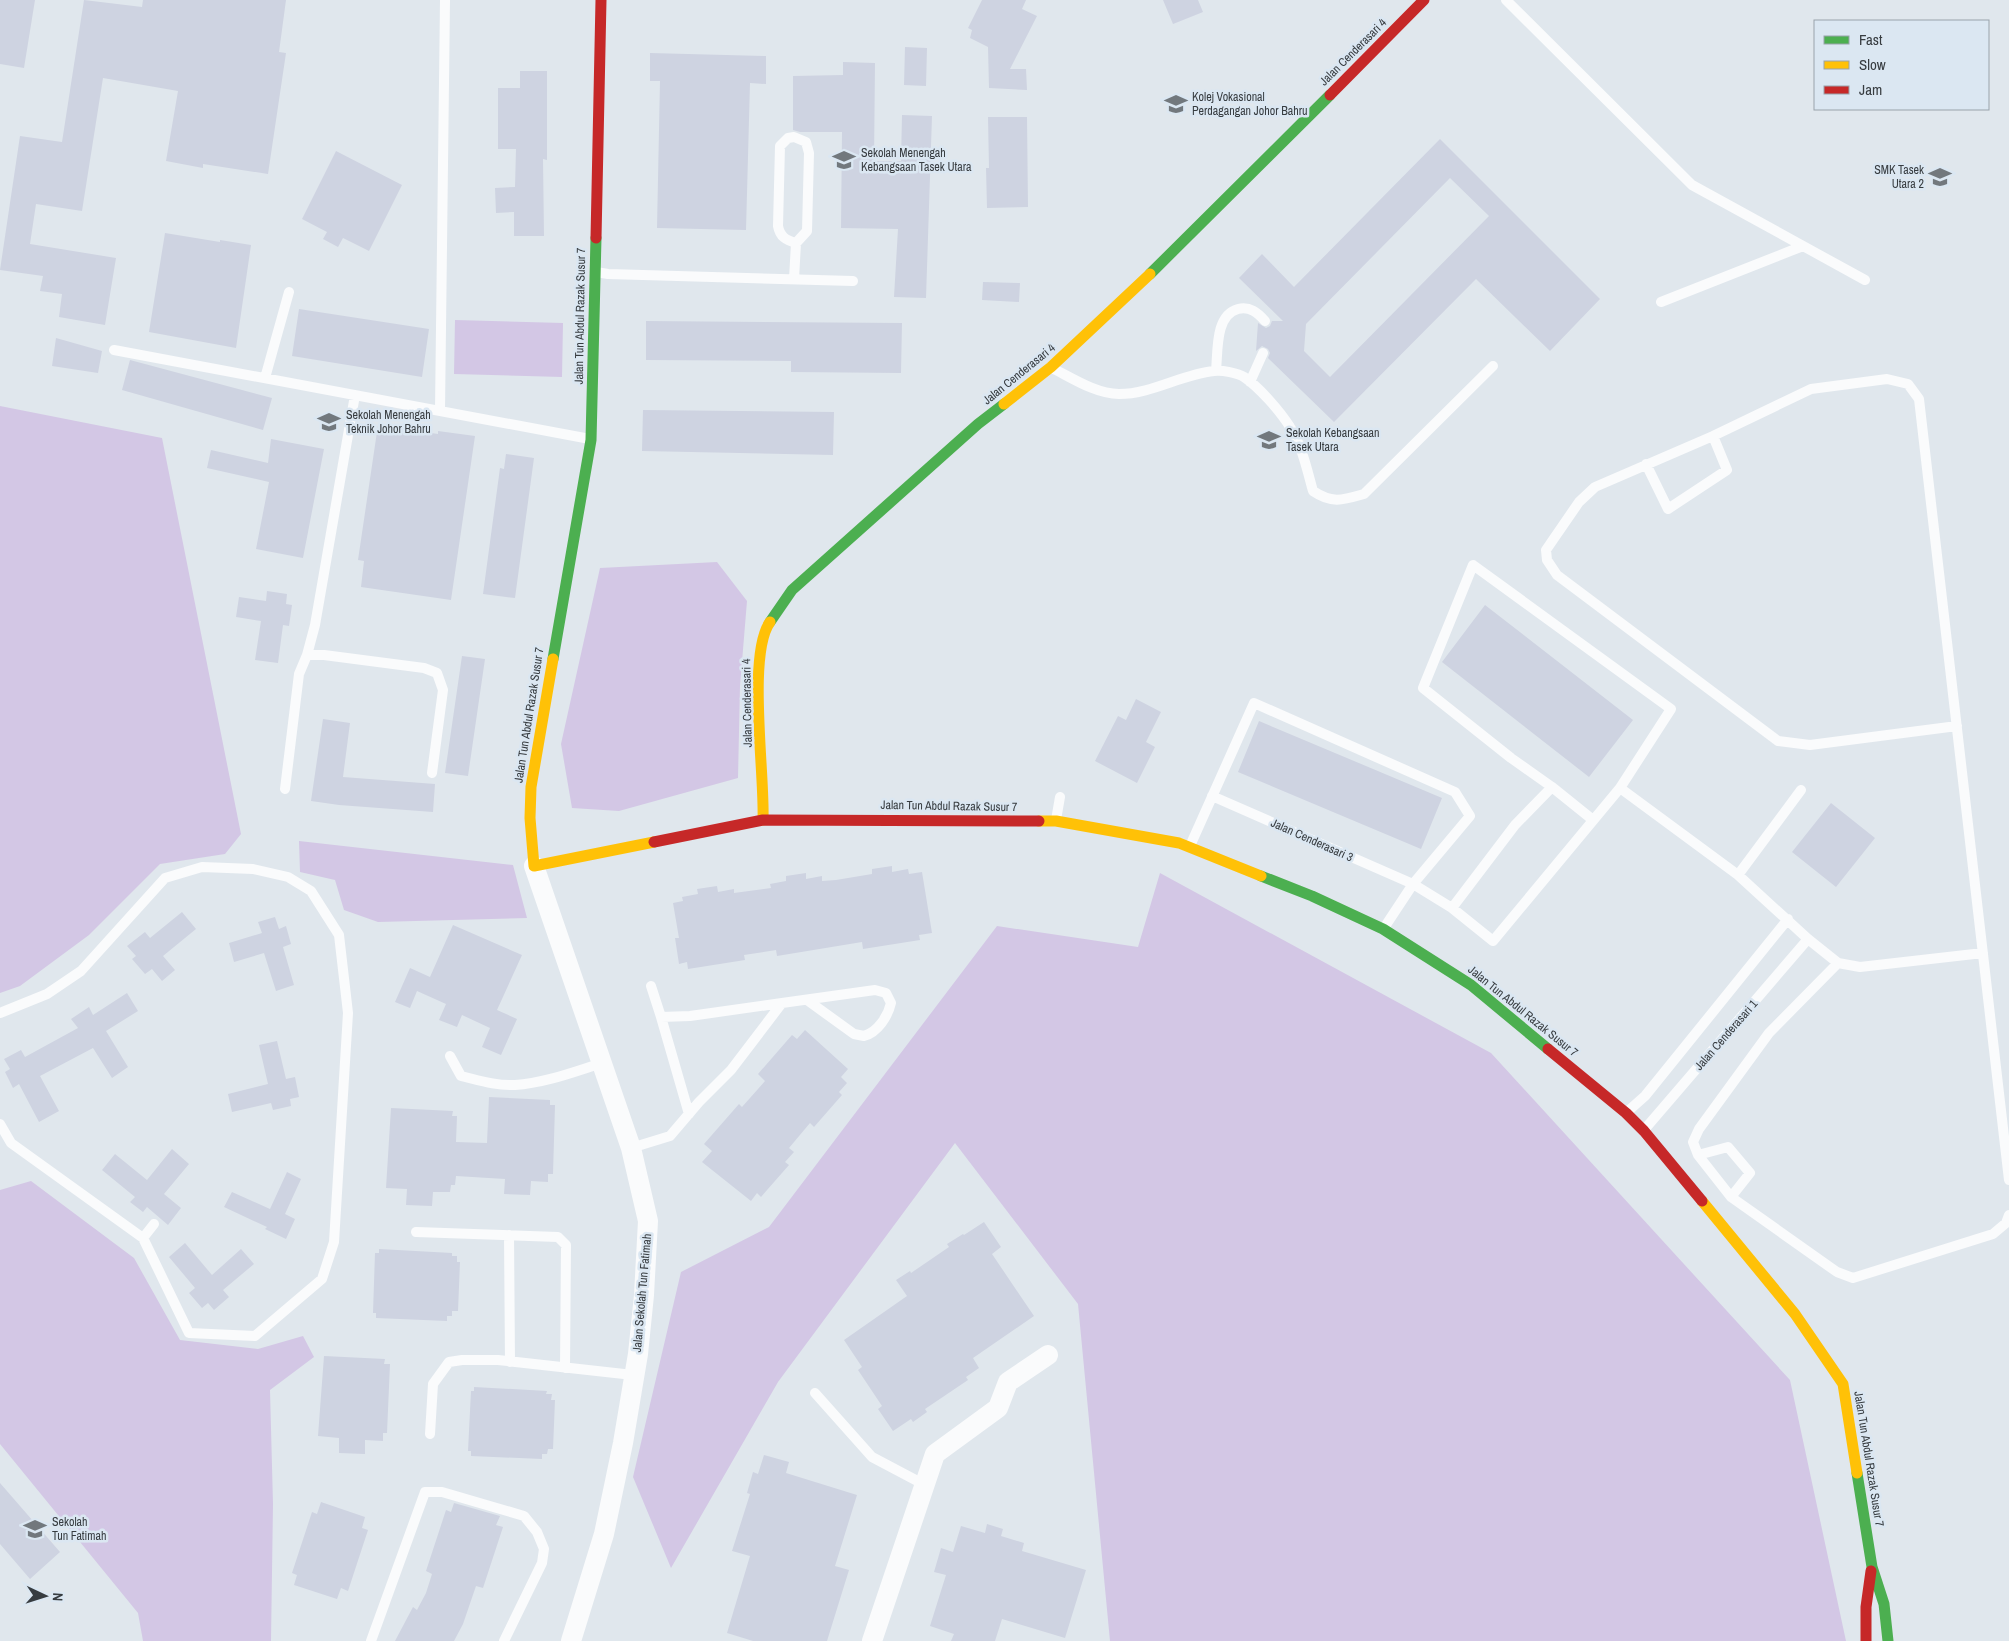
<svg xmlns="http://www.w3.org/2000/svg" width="2009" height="1641" viewBox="0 0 2009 1641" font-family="'Archivo Narrow',sans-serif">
<rect width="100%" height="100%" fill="#e0e7ed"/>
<path fill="#d3c7e5" d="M455,320L563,323L562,377L454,374Z
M0,406L162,438L241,834L225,854L160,864L89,935L20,986L0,993Z
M717,562L747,601L740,686L738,778L619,811L572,808L561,744L600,568Z
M299,841L513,865L527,918L378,922L344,910L335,880L300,872Z
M1160,873L1491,1053L1790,1380L1846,1641H1110L1078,1304L955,1143L778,1382L671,1568L633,1477L681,1272L769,1227L997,926L1138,947Z
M31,1181L134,1258L180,1340L258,1349L303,1336L314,1357L270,1390L273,1504L271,1641H143L138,1613L0,1444V1190Z"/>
<path fill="#ced3e1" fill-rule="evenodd" d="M0,0H35L24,68L0,64Z
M84,0L142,7L143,0H286L279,52L286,53L268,174L203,164V168L166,161L178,91L103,78L82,211L36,204L30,244L116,258L105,325L59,317L62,294L40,291L43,276L0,270L20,136L62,142Z
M982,0H1026L1022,9L1037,16L1010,69H1026L1027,90L989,88L988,47L970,38L972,30L968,28Z
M1163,0H1198L1203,12L1173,24Z
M905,47L927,48L926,86L904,85Z
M650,53L766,56V84L750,83L746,230L657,228L660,81H650Z
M843,62L875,63L874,161H901L902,115L932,116L926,298L894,297L898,229L841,228L842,132H800L793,130V76L843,75Z
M520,71H547V160L543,159L544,236H514V212L496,213L495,188L515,187L516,149H498V88H520Z
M988,117H1027L1028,207L987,208L986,168H989Z
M1440,139L1600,299L1550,351L1476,279L1334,422L1268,358L1270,353L1268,349L1262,346L1256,351L1258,323L1266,328L1270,326L1272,321H1283L1239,278L1262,254L1294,287ZM1450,178L1489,216L1330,377L1304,351L1306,324Z
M336,151L402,185L369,251L343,238L338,247L323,239L327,232L302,219Z
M165,233L220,242V240L251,245L236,348L149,332Z
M983,282L1020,283L1019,302L982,300Z
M299,309L429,329L422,377L292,356Z
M646,321L902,323L901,373L791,372V361L646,360Z
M56,338L102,351L98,373L52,366Z
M130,360L272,398L263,430L122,390Z
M643,410L834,412L833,455L642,451Z
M378,425L438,434V431L475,436L451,600L361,587L364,561L358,560Z
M271,439L324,449L303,558L256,549L269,482L207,468L211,450L268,463Z
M506,454L534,458L515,598L483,594L500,468L504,469Z
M267,591L287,594L286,604L292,605L289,626L283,625L278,663L255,660L261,621L236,617L239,597L266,601Z
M1485,605L1633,720L1589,777L1442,662Z
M462,656L485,659L468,776L445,773Z
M1136,699L1161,712L1146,742L1155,747L1137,783L1095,761L1118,716L1126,720Z
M323,719L350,723L343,777L435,784L433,812L339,805L311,801Z
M1259,721L1442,798L1421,849L1238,772Z
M1831,803L1875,838L1836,887L1792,852Z
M892,866V872L908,869L909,874L922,872L932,933L919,935L920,940L863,949L862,942L777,956L776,950L744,955L745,960L688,969L687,962L679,964L675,938H679L673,903L683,901L682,897L698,894L697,889L717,886L718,892L734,889V893L771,888L770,884L786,881V876L806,873V879L822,876V881L836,880L872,874V869Z
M182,912L196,929L163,956L175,970L162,981L152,969L145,974L132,959L136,956L127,946L145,932L150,938Z
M275,917L279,929L286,926L291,944L283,947L294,985L276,991L264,953L234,962L229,943L262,933L258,922Z
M453,925L522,955L497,1010L517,1019L501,1055L482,1047L490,1028L462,1015L457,1027L439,1020L446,1004L417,991L410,1008L395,1002L410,968L430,977Z
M127,993L138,1011L106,1031L128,1067L112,1078L93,1048L40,1076L59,1111L39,1122L19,1084L13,1088L5,1072L10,1069L4,1059L21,1050L25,1057L78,1028L71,1019L89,1007L93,1015Z
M805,1030L848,1069L841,1077L847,1083L839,1092L842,1095L814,1127L810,1123L789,1148L794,1152L785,1162L789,1165L761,1197L757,1193L751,1201L702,1162L712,1151L704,1144L739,1104L742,1107L765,1081L758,1074L792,1035L797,1039Z
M277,1041L286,1079L295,1077L299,1097L290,1099L291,1106L273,1110L271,1103L232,1112L228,1094L268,1084L259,1045Z
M489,1097L550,1100V1105H555L553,1174H548V1182L531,1181L530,1195L504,1194L505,1179L456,1176L455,1185H451L450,1192H433L432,1206L406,1205L407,1189L386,1188L391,1108L453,1111L452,1116H457L456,1142L487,1143Z
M172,1149L189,1164L164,1194L181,1208L168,1225L147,1207L143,1212L130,1202L135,1197L102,1170L115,1154L147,1180Z
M287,1172L301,1179L285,1214L295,1219L286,1239L265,1229L267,1227L224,1207L232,1192L270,1209Z
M984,1222L1001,1247L992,1254L1034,1316L973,1358L979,1368L966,1377L968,1380L925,1409L927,1412L913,1422L911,1419L893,1431L878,1409L882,1406L858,1370L862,1367L844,1340L907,1296L896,1280L910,1271L911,1273L949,1247L947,1244L963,1234L964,1235Z
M185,1243L212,1275L241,1249L254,1264L223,1290L229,1297L214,1310L208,1303L202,1308L189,1293L195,1288L169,1257Z
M379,1249L452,1253V1256H457V1262H460L458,1311H452V1316H447V1321L376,1318V1313H373L375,1253H379Z
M324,1356L385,1359L384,1364H390L387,1433H383V1441L365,1440V1454L339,1453V1438L318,1436Z
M474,1387L547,1391L546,1394H552L551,1400H555L553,1449H548L547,1454H542V1459L471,1456V1451H468L471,1391H474Z
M764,1455L789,1462L786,1473L857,1495L835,1566L849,1570L827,1641H753L727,1633L750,1556L732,1551L750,1494L747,1493L753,1472L758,1474Z
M0,1483L60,1552L30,1579L0,1544Z
M321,1502L365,1517L362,1528L368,1530L348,1591L341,1588L337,1599L294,1585L297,1575L292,1573L312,1512L317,1514Z
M454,1503L500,1516L496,1525L503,1527L483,1588L476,1586L463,1624L454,1641H395L413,1607L417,1610L426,1593L432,1574L426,1571L446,1510L451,1512Z
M987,1524L1003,1529L1001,1536L1024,1543L1022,1551L1086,1570L1065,1638L1002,1619L995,1641H951L954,1634L930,1626L946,1575L934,1572L941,1548L953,1552L961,1526L985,1533Z"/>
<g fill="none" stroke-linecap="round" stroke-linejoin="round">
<path stroke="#fafbfc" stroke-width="10" d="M1506,0L1692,185L1865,280
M794,137L806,142L809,153L807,231L796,243C786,240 780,237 778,226L780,146L788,138Z
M596,272L608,274L853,281
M794,279L796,243
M1661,302L1803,246
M114,350L590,439
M1052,368C1072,378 1096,394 1119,394C1152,394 1182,374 1214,371C1222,370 1238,373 1244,377C1259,387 1280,411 1290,427C1302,445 1307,470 1313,491C1332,504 1343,500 1364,494L1493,366
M1216,371C1218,351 1215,315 1238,309C1250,306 1258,313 1265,321
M265,378L289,292
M1250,382L1263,353
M440,410L445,0
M1646,464L1668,509L1727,470L1713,436
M307,655L315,625L355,395
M1957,726L1810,745L1778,741L1557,575L1547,560L1546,550L1579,502L1595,487L1713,436L1811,389L1887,379L1908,384L1919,399L2009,1180
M1552,787L1511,758L1423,688L1473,565L1671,709L1620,788
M285,789L299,674L307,655H324L424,668L437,673L443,690L432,773
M1056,820L1060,797
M1190,846L1254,703L1455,792L1470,816L1413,884L1212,796
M1738,875L1801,790
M1452,908L1515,825L1552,787L1593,820
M1384,928L1413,884L1452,908L1493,941L1620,788L1738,875L1808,939L1838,963L1860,967L1983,953
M1838,963L1769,1033L1699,1129L1693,1142L1698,1155L1731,1197L1837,1272L1853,1278L1993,1234L2006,1223L2009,1215
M651,986L661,1017L690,1016L782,1003
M0,1013L47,994L81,971L165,878L202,867L253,869L288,877L311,891L339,935L348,1013L334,1242L322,1279L255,1336L189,1333L143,1238L11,1143L0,1124
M661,1017L689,1114
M450,1056L461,1076C478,1080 496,1086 515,1085C545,1083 573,1072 602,1063
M1627,1112L1645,1096L1788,919
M1644,1130L1808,939
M631,1148L670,1136L699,1102L731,1070L782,1003L875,990L886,993L891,1003C888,1016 878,1032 864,1036L854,1034L807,1000
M1698,1155L1728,1147L1750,1173L1731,1197
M416,1232L558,1237L566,1245L565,1368
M509,1235L510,1362
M143,1238L154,1224
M815,1393L872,1457L925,1485
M430,1434L433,1384L449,1362L462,1360H498L633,1375
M371,1641L425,1492H442L524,1516L537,1532L544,1549L542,1563L504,1641"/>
<path stroke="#fafbfc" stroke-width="20" d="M534,866L631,1148L648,1221L644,1295L638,1354L623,1443L604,1534L571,1641
M872,1641L935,1454L998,1408L1008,1382L1048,1355"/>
<path stroke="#4caf50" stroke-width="11" d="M1150,274L1330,95
M770,622L792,590L978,424L1004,404
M553,659L591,440L596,238
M1261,876L1312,896L1383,929L1471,985L1548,1049
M1857,1473L1872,1567L1884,1604L1888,1641"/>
<path stroke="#ffc107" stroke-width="11" d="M1004,404L1051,367L1150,274
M553,659L531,787L530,818L534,866L654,842
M763,820C765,775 747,654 770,622
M1039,821H1056L1179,843L1261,876
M1702,1201L1795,1314L1843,1384L1857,1473"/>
<path stroke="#c62828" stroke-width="11" d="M1330,95L1424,0
M596,238L601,0
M654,842L763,820L1039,821
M1548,1049L1626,1113L1644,1131L1702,1201
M1866,1641V1607L1871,1571"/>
</g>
<defs>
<symbol id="university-bare" viewBox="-9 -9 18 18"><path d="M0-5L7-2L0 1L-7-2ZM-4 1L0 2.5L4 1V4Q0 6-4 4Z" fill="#72787d" stroke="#dbe7f2" stroke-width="2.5" paint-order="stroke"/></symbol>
<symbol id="school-bare" viewBox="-9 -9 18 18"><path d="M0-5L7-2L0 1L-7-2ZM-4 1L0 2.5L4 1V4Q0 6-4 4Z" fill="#72787d" stroke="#dbe7f2" stroke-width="2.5" paint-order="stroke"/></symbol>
</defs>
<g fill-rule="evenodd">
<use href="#university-bare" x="1160" y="88" width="32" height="32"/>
<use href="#school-bare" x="828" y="144" width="32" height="32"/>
<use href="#school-bare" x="1924" y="161" width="32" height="32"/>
<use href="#university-bare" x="313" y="406" width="32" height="32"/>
<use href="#school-bare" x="1253" y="424" width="32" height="32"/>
<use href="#school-bare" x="19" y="1513" width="32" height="32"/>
</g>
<g text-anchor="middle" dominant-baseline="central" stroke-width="5" stroke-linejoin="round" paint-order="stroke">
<g font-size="12" fill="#373c40" stroke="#dbe7f2">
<text transform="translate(1353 52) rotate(-45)">Jalan Cenderasari 4</text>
<text transform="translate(580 316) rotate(-89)">Jalan Tun Abdul Razak Susur 7</text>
<text transform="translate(1019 374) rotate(-39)">Jalan Cenderasari 4</text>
<text transform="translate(747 703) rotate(-91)">Jalan Cenderasari 4</text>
<text transform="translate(529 715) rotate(-81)">Jalan Tun Abdul Razak Susur 7</text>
<text transform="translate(949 806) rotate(1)">Jalan Tun Abdul Razak Susur 7</text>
<text transform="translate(1312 840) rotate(24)">Jalan Cenderasari 3</text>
<text transform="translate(1523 1011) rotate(39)">Jalan Tun Abdul Razak Susur 7</text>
<text transform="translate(1726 1035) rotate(-49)">Jalan Cenderasari 1</text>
<text transform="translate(642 1293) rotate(-85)">Jalan Sekolah Tun Fatimah</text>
<text transform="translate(1869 1459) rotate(81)">Jalan Tun Abdul Razak Susur 7</text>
</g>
<g font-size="12" fill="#373c40" stroke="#dbe7f2" text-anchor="start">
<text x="1192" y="97">Kolej Vokasional<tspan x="1192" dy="14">Perdagangan Johor Bahru</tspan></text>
<text x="861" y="153">Sekolah Menengah<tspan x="861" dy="14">Kebangsaan Tasek Utara</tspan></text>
<text x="1924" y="170" text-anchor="end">SMK Tasek<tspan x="1924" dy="14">Utara 2</tspan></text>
<text x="346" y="415">Sekolah Menengah<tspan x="346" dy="14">Teknik Johor Bahru</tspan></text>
<text x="1286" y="433">Sekolah Kebangsaan<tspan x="1286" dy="14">Tasek Utara</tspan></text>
<text x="52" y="1522">Sekolah<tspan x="52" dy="14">Tun Fatimah</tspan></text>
</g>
</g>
<rect x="1814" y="20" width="175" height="90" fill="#dbe7f2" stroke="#99a3ab"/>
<rect x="1824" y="36" width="25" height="8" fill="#4caf50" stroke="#99a3ab"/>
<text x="1859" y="45" font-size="15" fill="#373c40">Fast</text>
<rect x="1824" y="61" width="25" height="8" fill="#ffc107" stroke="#99a3ab"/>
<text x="1859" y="70" font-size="15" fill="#373c40">Slow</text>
<rect x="1824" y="86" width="25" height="8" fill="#c62828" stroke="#99a3ab"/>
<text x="1859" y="95" font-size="15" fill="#373c40">Jam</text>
<g transform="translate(45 1596) rotate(94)" stroke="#dbe7f2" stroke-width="4" paint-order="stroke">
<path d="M0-4L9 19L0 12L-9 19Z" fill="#373c40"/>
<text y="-8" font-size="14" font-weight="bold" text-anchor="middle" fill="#373c40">N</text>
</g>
</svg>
